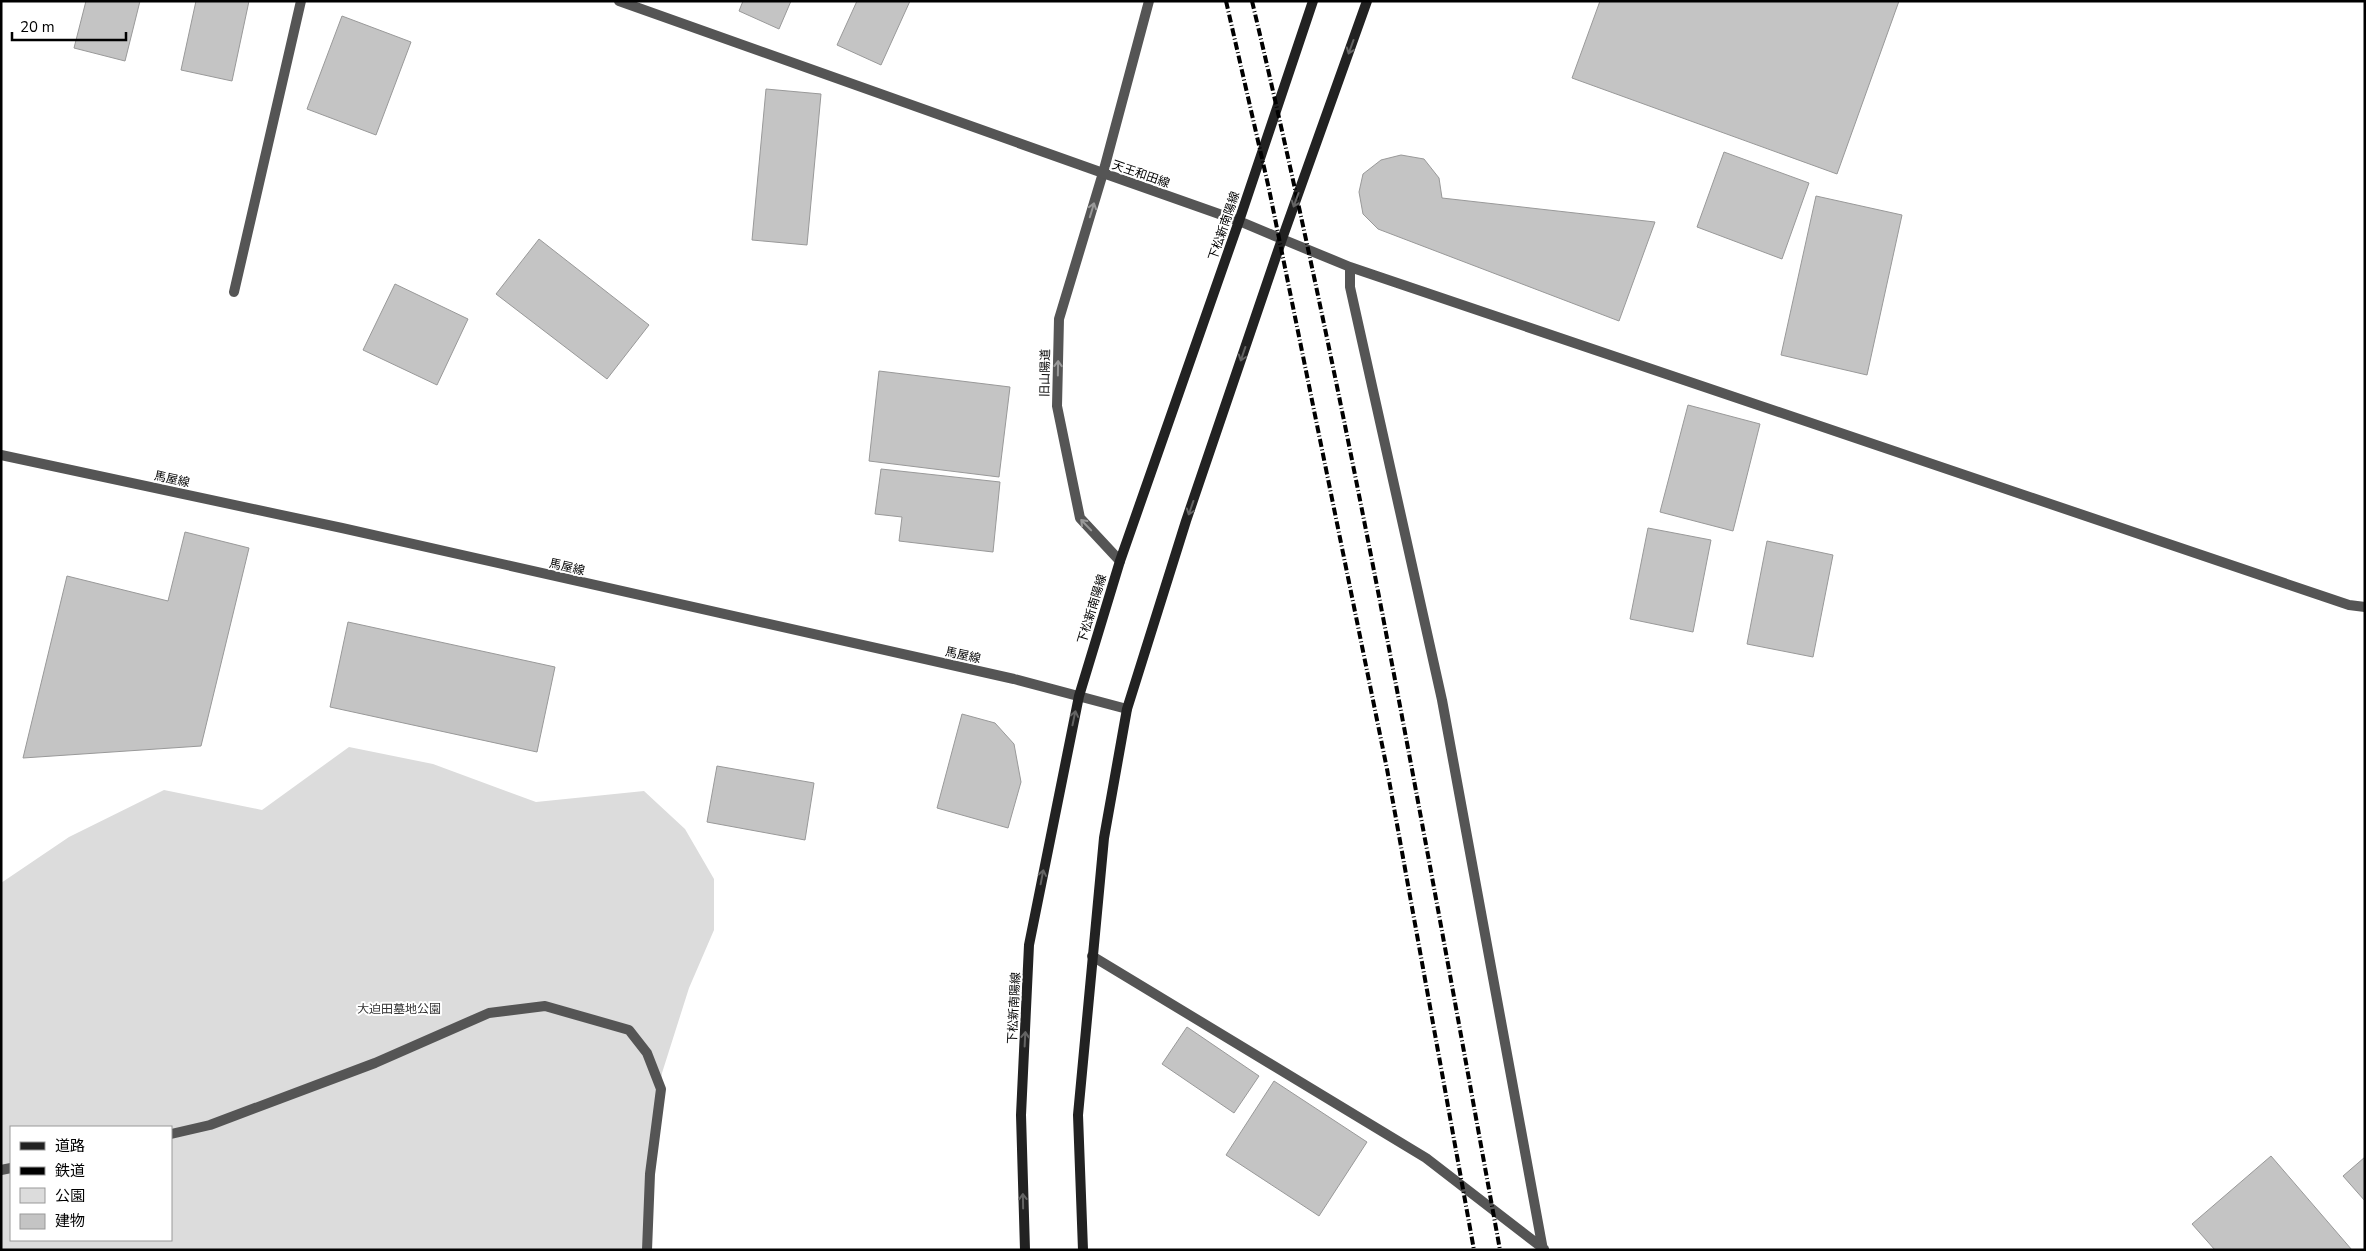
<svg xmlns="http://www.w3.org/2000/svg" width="2366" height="1251" viewBox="0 0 2366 1251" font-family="'Nunito Sans','Noto Sans JP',sans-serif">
<rect width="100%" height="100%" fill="#fff"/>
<path fill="#dcdcdc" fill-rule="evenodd" d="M349,747L433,764L536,802L644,791L685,829L714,879V930L689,988L662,1073L646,1250H1V883L69,837L164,790L262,810ZM11,1127H171V1240H11Z"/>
<path fill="#c4c4c4" stroke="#999" d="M86,1H140L125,61L74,48Z
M196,1H249L232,81L181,70Z
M743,1H791L779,29L739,11Z
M857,1H910L881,65L837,45Z
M1600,1H1899L1837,174L1572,78Z
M342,16L411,42L376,135L307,109Z
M766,89L821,94L807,245L752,240Z
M1724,152L1809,183L1782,259L1697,227Z
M1401,155L1424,159L1439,178L1442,198L1655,222L1619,321L1378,229L1363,214L1359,192L1363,174L1381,160Z
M1816,196L1902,215L1867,375L1781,355Z
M539,239L649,325L607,379L496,294Z
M395,284L468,319L437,385L363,350Z
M879,371L1010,387L999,477L869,461Z
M1688,405L1760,424L1733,531L1660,512Z
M881,469L1000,482L993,552L899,541L902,517L875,514Z
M1648,528L1711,540L1693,632L1630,619Z
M185,532L249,548L201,746L23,758L67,576L168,601Z
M1767,541L1833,555L1813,657L1747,644Z
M348,622L555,667L537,752L330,707Z
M962,714L995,723L1014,744L1021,782L1008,828L937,808Z
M717,766L814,783L805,840L707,822Z
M1187,1027L1259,1076L1234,1113L1162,1064Z
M1274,1081L1367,1142L1319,1216L1226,1155Z
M2271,1156L2352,1250H2215L2192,1224Z
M2365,1157V1201L2343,1176Z"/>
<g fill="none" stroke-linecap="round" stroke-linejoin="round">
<path stroke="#555" stroke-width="10" d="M619,1L1103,173L1059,319L1057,406L1080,518L1120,561
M1282,239L1350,267L2349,605L2365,607
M1350,267V287L1442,700L1543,1250
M234,292L301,1
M1092,956L1426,1158L1544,1249
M171,1134L210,1125L375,1063L489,1013L545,1006L629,1030L647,1053L661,1089L650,1174L647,1250
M1,1170L11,1168"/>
<path stroke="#555" stroke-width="10" d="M1149,1L1103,173L1239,221L1282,239
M1,455L342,528L1014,679L1127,709"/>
<path stroke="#222" stroke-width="10" d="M1025,1250L1021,1115L1029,945L1079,696L1120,561L1239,221L1313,1
M1083,1250L1078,1115L1104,838L1127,709L1186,521L1282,239L1367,1"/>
<path stroke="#000" stroke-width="4" stroke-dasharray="8 2.5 1 2.5" stroke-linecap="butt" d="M1226,1L1269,189L1387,769L1474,1250
M1252,1C1350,414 1424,832 1500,1250"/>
</g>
<defs><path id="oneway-shaft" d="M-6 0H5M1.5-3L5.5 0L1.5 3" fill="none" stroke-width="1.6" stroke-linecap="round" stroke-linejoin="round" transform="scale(1.25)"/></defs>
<g stroke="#646464">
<use href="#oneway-shaft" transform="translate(1351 47) rotate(110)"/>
<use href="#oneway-shaft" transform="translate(1296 200) rotate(110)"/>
<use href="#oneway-shaft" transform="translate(1243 354) rotate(109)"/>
<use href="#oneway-shaft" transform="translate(1191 508) rotate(109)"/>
<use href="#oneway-shaft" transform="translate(1074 718) rotate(-78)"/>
<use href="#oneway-shaft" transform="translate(1042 877) rotate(-79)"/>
<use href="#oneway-shaft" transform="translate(1025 1039) rotate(-87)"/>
<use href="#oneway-shaft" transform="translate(1023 1201) rotate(-91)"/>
</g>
<g stroke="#999">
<use href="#oneway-shaft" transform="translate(1092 210) rotate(-73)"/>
<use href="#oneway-shaft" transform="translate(1058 368) rotate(-89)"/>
<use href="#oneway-shaft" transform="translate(1086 525) rotate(-134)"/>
</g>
<g text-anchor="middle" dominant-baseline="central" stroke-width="4" stroke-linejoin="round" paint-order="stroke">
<g font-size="12" fill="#000" stroke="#fff">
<text transform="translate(1141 174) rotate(19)">天王和田線</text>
<text transform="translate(1224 226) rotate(-71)">下松新南陽線</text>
<text transform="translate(1045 373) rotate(-89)">旧山陽道</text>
<text transform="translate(172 479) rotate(12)">馬屋線</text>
<text transform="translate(567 567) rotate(13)">馬屋線</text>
<text transform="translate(1092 609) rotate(-73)">下松新南陽線</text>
<text transform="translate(963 655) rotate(12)">馬屋線</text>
<text transform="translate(1014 1008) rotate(-87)">下松新南陽線</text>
</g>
<g font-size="12" fill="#333" stroke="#fff">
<text x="399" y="1009">大迫田墓地公園</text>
</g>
</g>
<rect width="2366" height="1251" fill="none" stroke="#000000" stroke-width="5"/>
<rect x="10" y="1126" width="162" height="115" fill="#ffffff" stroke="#999999"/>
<rect x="20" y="1142" width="25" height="8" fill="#222222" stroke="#999999"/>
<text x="55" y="1151" font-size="15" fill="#000000">道路</text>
<rect x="20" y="1167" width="25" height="8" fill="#000000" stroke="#999999"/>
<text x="55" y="1176" font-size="15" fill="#000000">鉄道</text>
<rect x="20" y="1188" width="25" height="15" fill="#dcdcdc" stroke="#999999"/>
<text x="55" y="1201" font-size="15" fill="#000000">公園</text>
<rect x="20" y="1214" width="25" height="15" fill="#c4c4c4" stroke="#999999"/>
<text x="55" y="1226" font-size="15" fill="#000000">建物</text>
<path d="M12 32v8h114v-8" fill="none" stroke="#000000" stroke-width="2.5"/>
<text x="20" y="32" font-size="15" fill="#000000" stroke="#ffffff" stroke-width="4" paint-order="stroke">20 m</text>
</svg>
